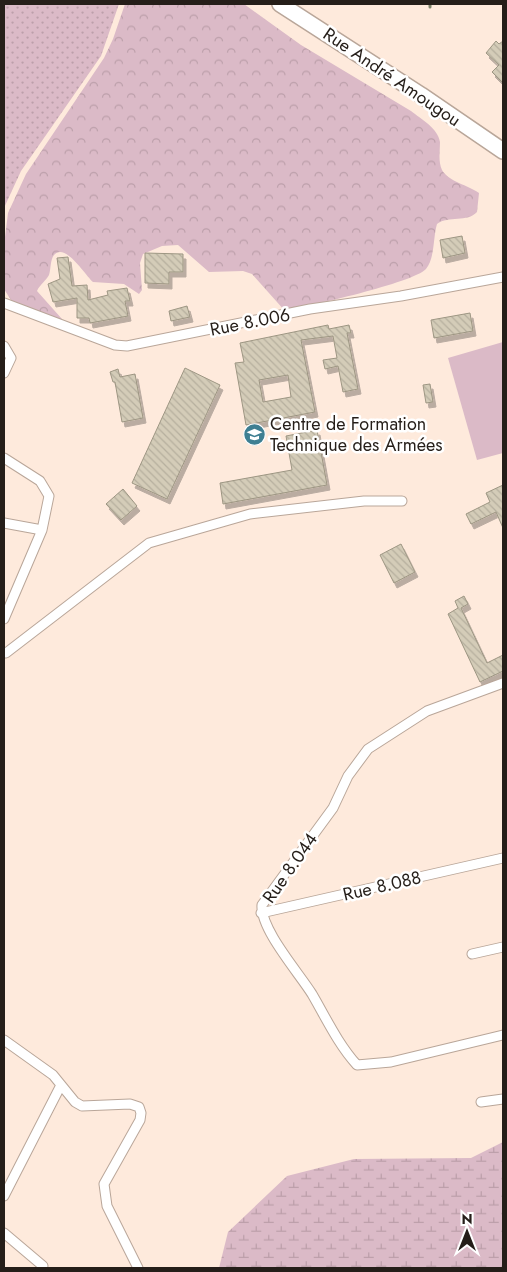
<svg xmlns="http://www.w3.org/2000/svg" width="507" height="1272" viewBox="0 0 507 1272" font-family="Jost,sans-serif">
<defs>
<pattern id="grass-dots" width="8" height="8" patternUnits="userSpaceOnUse" patternTransform="scale(1.25)"><rect width="8" height="8" fill="#dbbac7"/><path d="M2 2h.1M6 6h.1" fill="none" stroke="#bc9faa" stroke-width="1.8" stroke-linecap="round"/></pattern>
<pattern id="forest-crowns" width="20" height="18" patternUnits="userSpaceOnUse" patternTransform="scale(1.25)"><rect width="20" height="18" fill="#dbbac7"/><path d="M2 6a3 3 0 1 1 6 0M12 15a3 3 0 1 1 6 0" fill="none" stroke="#bc9faa"/></pattern>
<pattern id="wetland-marsh" width="20" height="14" patternUnits="userSpaceOnUse" patternTransform="scale(1.25)"><rect width="20" height="14" fill="#dbbac7"/><path d="M1 5h8M5 5V1M11 12h8M15 12V8" fill="none" stroke="#bc9faa"/></pattern>
<pattern id="building-back-hatch" width="6" height="6" patternUnits="userSpaceOnUse" patternTransform="scale(1.25)"><rect width="6" height="6" fill="#d4ccb8"/><path d="M-1 5l2 2M0 0l6 6M5-1l2 2" fill="none" stroke="#b6af9e"/></pattern>
<filter id="shadow"><feDropShadow dx="3" dy="5" stdDeviation="0" flood-color="#0004"/></filter>
</defs>
<rect width="100%" height="100%" fill="#feeadc"/>
<path fill="url(#grass-dots)" d="M4,4H119L101,56L21,171L4,208Z"/>
<path fill="url(#forest-crowns)" d="M125,4H244L301,45L411,111C421,119 438,128 440,142C440,152 438,161 442,170C449,182 468,185 479,193L477,212C467,223 449,215 437,224C433,237 435,258 426,269C413,283 308,306 285,311L252,274L243,271L209,272L178,245L162,246L143,254L140,263L142,290L139,294L124,284L93,282C85,275 65,242 54,255C50,260 51,269 49,275C46,281 40,284 37,291L62,319L58,322L16,308L4,289V245L8,213L26,174L104,58L113,39Z"/>
<path fill="url(#wetland-marsh)" d="M503,1142V1268H219L228,1232L287,1176L354,1159L471,1158Z"/>
<path fill="#dbbac7" d="M503,342V453L477,460L448,358Z"/>
<g fill="none" stroke-linecap="round" stroke-linejoin="round">
<path stroke="#7e846a" stroke-width="3" d="M430,7V4"/>
</g>
<path fill="url(#building-back-hatch)" stroke="#9d9683" fill-rule="evenodd" filter="url(#shadow)" d="M496,41L499,44L503,41V83L492,72L499,65L486,53Z
M462,236L465,253L443,258L440,240Z
M145,253L183,254V272H169V284L145,283Z
M68,257L72,286L87,285L88,300L108,295L107,291L127,288L130,301H125L128,316L90,323L89,318H77V298L53,302L48,284L60,279L57,258Z
M187,306L190,317L171,321L169,311Z
M470,313L473,331L434,338L431,320Z
M328,325L329,329L349,325L351,333H347L358,389L343,392L338,366L325,369L323,360L337,358L333,336L301,340L315,412L246,425L235,363L244,362L240,343ZM288,375L291,397L263,402L259,380Z
M185,368L220,385L167,499L132,483Z
M118,369L120,377L135,374L143,418L122,422L115,382H113L110,372Z
M430,384L433,402L426,403L423,385Z
M317,430L327,485L223,504L220,483L292,470L286,436Z
M503,485V528L496,512L471,524L466,514L490,502L486,493Z
M123,489L137,506L121,520L106,504Z
M401,544L415,572L394,583L380,555Z
M464,596L468,604L461,608L487,663L503,655V671L480,682L448,614L458,608L455,601Z"/>
<g fill="none" stroke-linecap="round" stroke-linejoin="round">
<defs>
<path id="minor" d="M4,303L115,345L127,346L310,309L401,296L503,277
M4,346L11,358L4,373
M4,458L40,481L49,496L42,530L4,619
M4,523L42,530
M6,653L149,543L250,514L364,501H402
M503,683L427,711L368,749L348,776L333,808L262,905C260,929 299,973 312,994C326,1018 338,1044 357,1065L391,1062L503,1035
M261,913L503,858
M472,954L503,947
M4,1040L53,1075L75,1102L82,1106L130,1104L139,1107L141,1113L140,1120L104,1184L107,1206L138,1268
M481,1102L503,1099
M4,1196L61,1085
M4,1233L43,1266"/>
<path id="primary" d="M280,4L421,95L503,151"/>
</defs>
<use href="#minor" stroke="#b9a699" stroke-width="11"/>
<use href="#primary" stroke="#b9a699" stroke-width="18"/>
<use href="#minor" stroke="#fff" stroke-width="9"/>
<use href="#primary" stroke="#fff" stroke-width="15"/>
</g>
<defs>
<symbol id="school-disc" viewBox="-11 -11 22 22"><circle r="9.5" fill="#3e7f92" stroke="#fff"/><path d="M0-5L7-2L0 1L-7-2ZM-4 1L0 2.5L4 1V4Q0 6-4 4Z" fill="#fff"/></symbol>
</defs>
<g fill-rule="evenodd">
<use href="#school-disc" x="242" y="422" width="25" height="25"/>
</g>
<g text-anchor="middle" dominant-baseline="central" stroke-width="5" stroke-linejoin="round" paint-order="stroke">
<g font-size="18" fill="#251e19" stroke="#fff">
<text transform="translate(392 77) rotate(34)">Rue André Amougou</text>
<text transform="translate(250 322) rotate(-11)">Rue 8.006</text>
<text transform="translate(290 868) rotate(-55)">Rue 8.044</text>
<text transform="translate(382 886) rotate(-13)">Rue 8.088</text>
</g>
<g font-size="18" fill="#251e19" stroke="#fff" text-anchor="start">
<text x="270" y="424">Centre de Formation<tspan x="270" dy="21">Technique des Armées</tspan></text>
</g>
</g>
<rect width="507" height="1272" fill="none" stroke="#251e19" stroke-width="10"/>
<g transform="translate(467 1232)" stroke="#ffffff" stroke-width="4" paint-order="stroke">
<path d="M0-4L9 19L0 12L-9 19Z" fill="#251e19"/>
<text y="-8" font-size="14" font-weight="bold" text-anchor="middle" fill="#251e19">N</text>
</g>
</svg>
